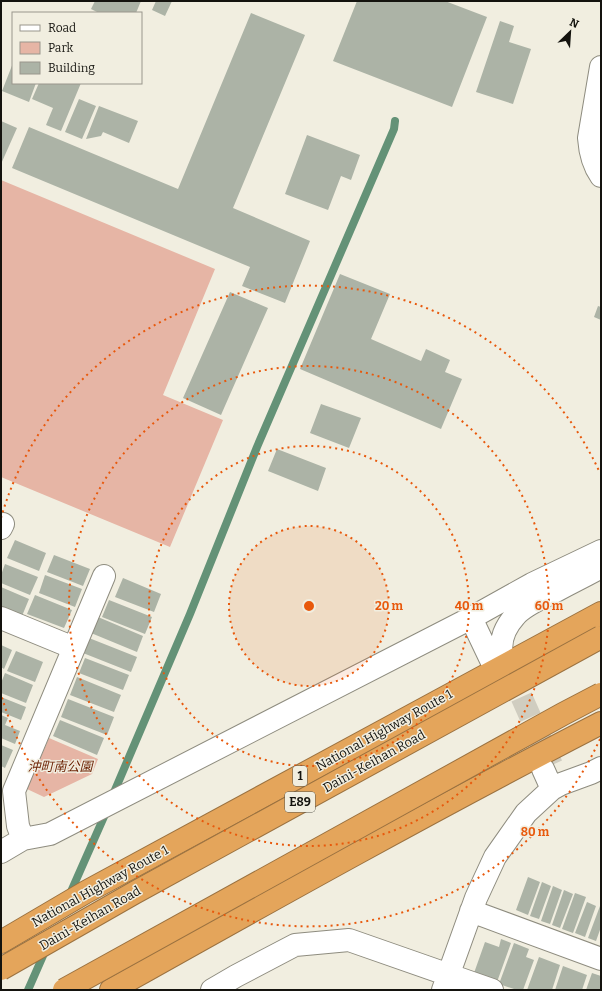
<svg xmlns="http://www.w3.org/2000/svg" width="602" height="991" viewBox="0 0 602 991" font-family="Bitter,'Noto Sans JP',serif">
<rect width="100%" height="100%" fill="#f1eee0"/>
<path fill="#e6b5a5" d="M1,180L215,269L163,395L223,420L170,547L1,477Z
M49,738L98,759L92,774L44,797L27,789Z"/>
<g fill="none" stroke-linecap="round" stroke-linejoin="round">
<path stroke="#649277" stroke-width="8" d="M112,797L190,614L257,447L394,129L395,121
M69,896L107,810
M28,990L46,949"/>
</g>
<path fill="#acb3a6" d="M95,1H141L136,13H99L91,9Z
M156,1H172L165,16L152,10Z
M357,1H445L487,17L452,107L333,61Z
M251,13L305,35L233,208L310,241L285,303L242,286L250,267L12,168L29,127L178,189Z
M500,21L514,26L509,42L531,49L513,104L476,92Z
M13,63V83H36L29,102L2,91Z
M39,83H81L61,131L46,125L53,108L32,99Z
M79,99L96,106L82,139L65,132Z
M99,106L138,121L129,143L103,132L101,136L86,139Z
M1,121L17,128L1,164Z
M307,135L360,155L351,180L341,176L328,210L285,194Z
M340,274L390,294L371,339L421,361L426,349L450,360L445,372L462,379L441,429L300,369Z
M230,292L268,308L221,415L183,398Z
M598,306L601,307V320L594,317Z
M321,404L361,418L349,448L310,433Z
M277,449L326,468L318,491L268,471Z
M15,540L46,553L39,571L7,558Z
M54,555L90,569L83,586L47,572Z
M5,564L38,577L30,595L1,583V575Z
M45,575L82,589L75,607L39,593Z
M123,578L161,594L154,612L115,597Z
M1,587L29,599L22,616L1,608Z
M35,595L72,610L64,628L27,614Z
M109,600L152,617L145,634L102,617Z
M98,617L143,636L137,652L91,633Z
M89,638L137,657L131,672L83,653Z
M1,645L12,650L4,669L1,667Z
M16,651L43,662L35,682L7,671Z
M85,658L129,675L123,690L79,673Z
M5,673L33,685L26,703L1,693V683Z
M77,677L121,695L114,712L70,695Z
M1,697L26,707L21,720L1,712Z
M68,699L114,717L107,735L61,717Z
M1,715L8,718L5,725L20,731L15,744L1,738Z
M60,720L104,738L97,755L53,736Z
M1,745L13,750L5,768L1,766Z
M528,877L540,882L528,915L516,910Z
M542,882L551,886L539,919L530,916Z
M553,886L562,890L550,924L541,921Z
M564,890L573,894L560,928L552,925Z
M575,893L586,897L573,933L562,929Z
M587,902L596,906L585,937L575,933Z
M600,906H601V927L596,941L588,938Z
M501,939L511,943L497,982L474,973L485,942L499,947Z
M514,943L529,949L526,957L534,960L523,990H517L499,984Z
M539,957L560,965L552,990H527Z
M563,966L587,975L582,990H555Z
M592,973L601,976V990H586Z"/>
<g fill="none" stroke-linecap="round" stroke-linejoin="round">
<path stroke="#d0cdc0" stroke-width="22" stroke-dasharray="22 11" stroke-linecap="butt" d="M508,667L552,765"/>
<defs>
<path id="minor" d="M601,67L589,138C590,152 593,165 601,176
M1,528L3,524
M1,618L74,648
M471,618L491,660
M502,655C499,640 506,626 515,616C524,605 540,599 552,593C568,584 585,576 601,567
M543,769L552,789
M23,839L18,826L14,791L104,576
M1,852L23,839L50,834L471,618L532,584L601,551
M471,911L601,959
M212,990L236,976L295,945L349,940L492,990
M443,990L476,898L495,857L526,813L552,789L561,784L591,773L601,768"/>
<path id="highway" d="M1,942L86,892L601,613
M111,990C273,899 436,808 601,723"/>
</defs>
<use href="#minor" stroke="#8e8c7f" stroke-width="24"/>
<use href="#highway" stroke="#9b7240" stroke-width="24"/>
<use href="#minor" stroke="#fff" stroke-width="22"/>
<use href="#highway" stroke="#e4a55b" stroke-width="22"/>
<defs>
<path id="highway-bridge" d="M1,969L134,893L601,637
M64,990L563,714L601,694"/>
</defs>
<use href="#highway-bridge" stroke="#9b7240" stroke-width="24" stroke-linecap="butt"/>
<use href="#highway-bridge" stroke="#e4a55b" stroke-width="22"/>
</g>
<circle cx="309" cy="606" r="80" fill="#e8590c" fill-opacity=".12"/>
<g fill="none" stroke="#e8590c" stroke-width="2" stroke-dasharray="2 4">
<circle cx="309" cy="606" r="80"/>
<circle cx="309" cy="606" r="160"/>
<circle cx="309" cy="606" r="240"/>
<path d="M600 739A320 320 0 0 1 1 694M1 518A320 320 0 0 1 600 473"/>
</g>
<g text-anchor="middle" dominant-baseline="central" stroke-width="3" stroke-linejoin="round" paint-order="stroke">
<g fill="#f1eee0" stroke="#56554d" stroke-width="1">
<rect x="293" y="766" width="14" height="20" rx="3"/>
<rect x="285" y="792" width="30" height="20" rx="3"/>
</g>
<g font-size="12" font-weight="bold" fill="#14130e">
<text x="300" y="776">1</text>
<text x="300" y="802">E89</text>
</g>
<g font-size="13" fill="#14130e" stroke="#f1eee0">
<text transform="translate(384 730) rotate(-29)">National Highway Route 1</text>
<text transform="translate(374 761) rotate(-29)">Daini-Keihan Road</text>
<text transform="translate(100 886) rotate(-29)">National Highway Route 1</text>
<text transform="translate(90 918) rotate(-30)">Daini-Keihan Road</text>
</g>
<g font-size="13" font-style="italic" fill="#6b1f01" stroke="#f1eee0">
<text x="60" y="766">沖町南公園</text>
</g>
</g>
<circle cx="309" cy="606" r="6" fill="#e8590c" stroke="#f1eee0" stroke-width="2"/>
<g font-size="12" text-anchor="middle" font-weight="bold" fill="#e8590c" stroke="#f1eee0" stroke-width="3" stroke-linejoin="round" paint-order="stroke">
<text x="389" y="610">20 m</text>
<text x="469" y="610">40 m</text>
<text x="549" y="610">60 m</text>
<text x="535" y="836">80 m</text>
</g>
<rect width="602" height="991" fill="none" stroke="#14130e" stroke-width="4"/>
<rect x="12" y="12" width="130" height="72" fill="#f1eee0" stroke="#99968c"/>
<rect x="20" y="25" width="20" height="6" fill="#ffffff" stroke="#99968c"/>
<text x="48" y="32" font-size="12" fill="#14130e">Road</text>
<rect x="20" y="42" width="20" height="12" fill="#e6b5a5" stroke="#99968c"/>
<text x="48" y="52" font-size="12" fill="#14130e">Park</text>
<rect x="20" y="62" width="20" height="12" fill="#acb3a6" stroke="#99968c"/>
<text x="48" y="72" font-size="12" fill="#14130e">Building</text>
<g transform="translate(570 32) rotate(25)" stroke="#f1eee0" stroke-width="3" paint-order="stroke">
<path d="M0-3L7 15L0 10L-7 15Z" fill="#14130e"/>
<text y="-6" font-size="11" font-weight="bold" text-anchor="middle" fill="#14130e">N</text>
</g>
</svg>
